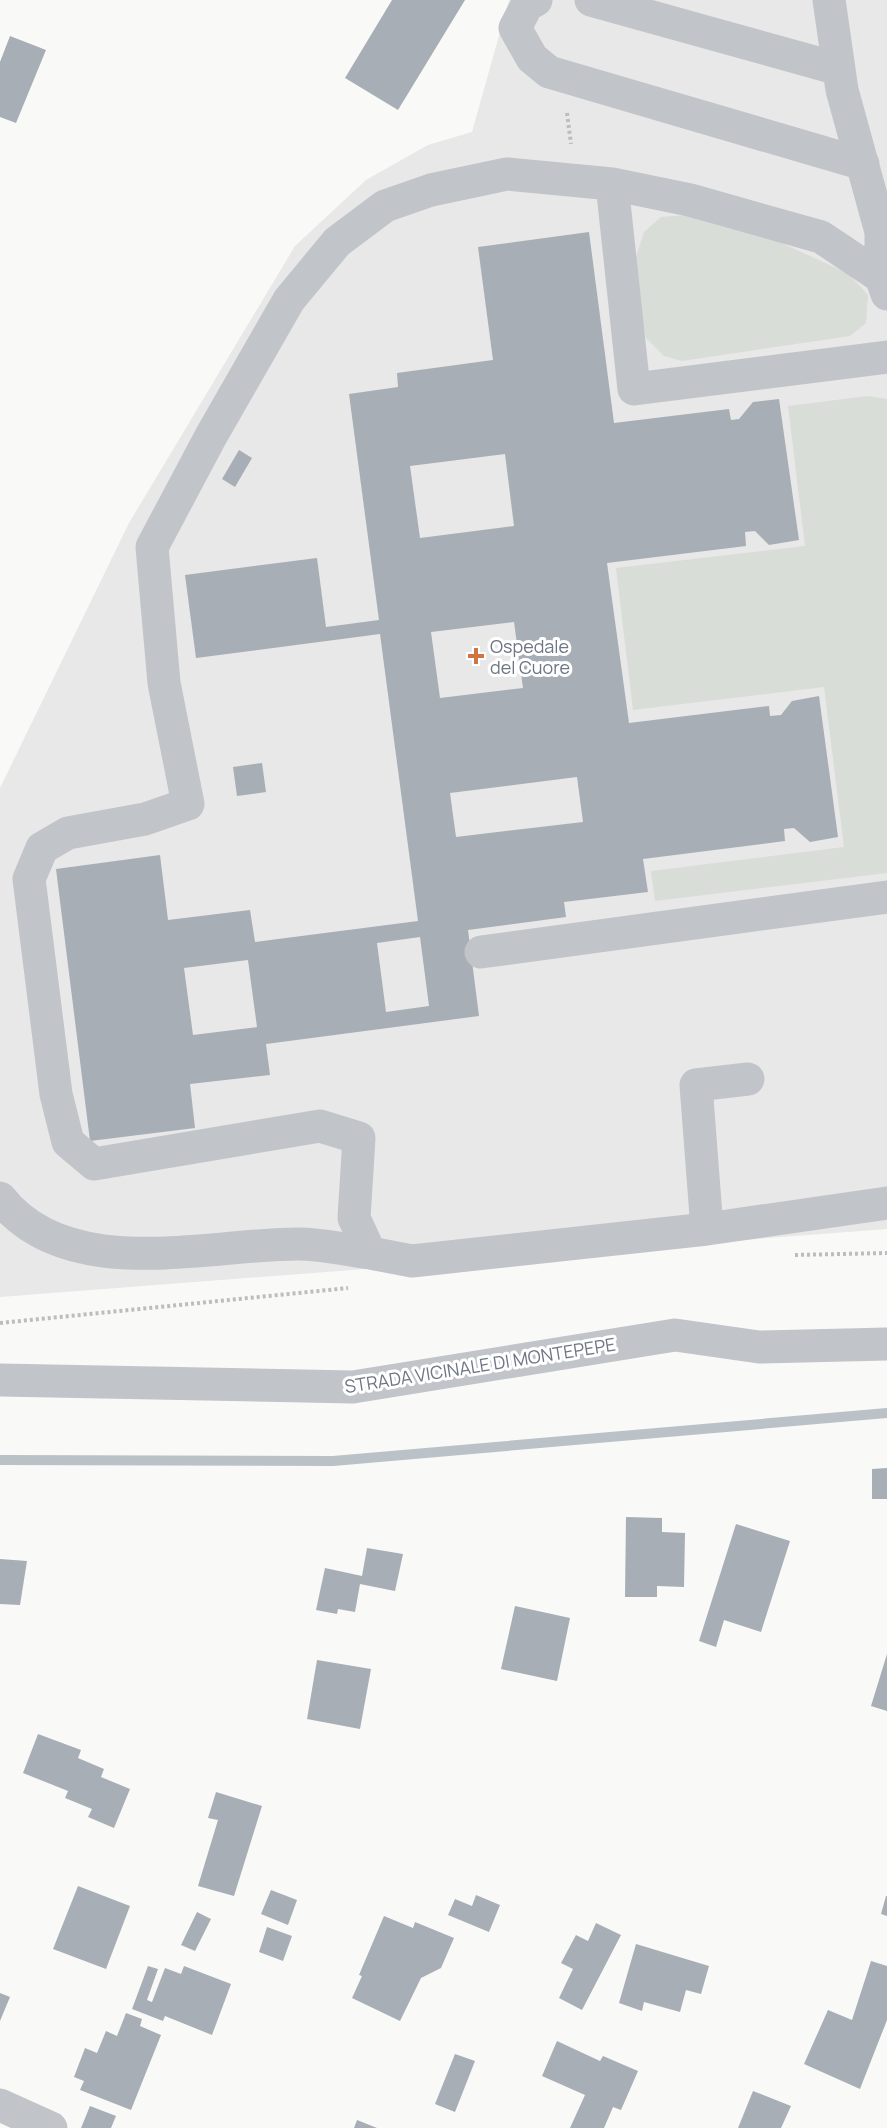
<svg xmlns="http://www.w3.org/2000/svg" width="887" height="2128" viewBox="0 0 887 2128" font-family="Manrope,sans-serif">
<rect width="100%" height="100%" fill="#f9f9f7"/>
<path fill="#e7e8e7" d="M509,0H887V1229L0,1297V788L129,523L295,246L366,180L428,145L472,132Z"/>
<path fill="#d8ddd7" d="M687,215L773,239L849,274L868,295L866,323L850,336L682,361L664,356L646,338L639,306L636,257L644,232L661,217Z
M868,396L887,399V873L655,901L651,871L844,847L824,687L633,710L616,568L805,546L788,406Z"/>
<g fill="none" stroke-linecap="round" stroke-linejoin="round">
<path stroke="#bac2c7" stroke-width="10" d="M0,1460L333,1461L887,1413"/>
</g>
<path fill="#a8aeb5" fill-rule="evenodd" d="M392,0H465L398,110L345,78Z
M10,36L46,50L16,123L0,117V62Z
M589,232L614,423L729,409L731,420L739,419L753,402L779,399L799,540L769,545L755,531L745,532L746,546L607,563L629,723L769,706L770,716L781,715L792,701L819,696L838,837L810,842L794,828L784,829L785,841L643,859L648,892L564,902L566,917L468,930L479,1016L266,1044L270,1075L190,1084L195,1128L90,1141L56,869L160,855L168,920L250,910L255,942L418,921L380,634L196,658L185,575L317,558L326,627L379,620L349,394L398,387L397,373L493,360L478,247ZM505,454L514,526L420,538L410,466ZM514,622L523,688L440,698L431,632ZM577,777L583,822L456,837L450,793ZM420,937L429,1006L386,1012L377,943ZM248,960L257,1027L193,1035L184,968Z
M239,450L252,458L235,487L222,479Z
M262,763L266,792L237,796L233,767Z
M887,1468V1499H872V1469Z
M626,1517L662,1518V1532L685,1533L684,1587L657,1586V1597H625Z
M736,1524L790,1541L761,1632L724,1620L716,1647L699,1641Z
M367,1548L403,1554L395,1591L360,1584L355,1612L338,1609L337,1614L316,1610L325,1568L362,1576Z
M0,1559L27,1561L20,1605L0,1604Z
M515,1606L570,1618L557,1681L501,1669Z
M887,1654V1711L871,1706Z
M317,1660L371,1669L360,1729L307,1719Z
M38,1734L81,1750L78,1758L104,1769L101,1777L130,1789L114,1828L88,1817L92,1809L65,1798L68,1791L23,1773Z
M216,1792L262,1806L234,1896L198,1886L218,1820L208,1818Z
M78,1886L130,1906L106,1969L53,1949Z
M271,1890L297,1900L288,1925L261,1914Z
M476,1895L500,1905L489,1932L448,1915L455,1899L472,1906Z
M886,1896H887V1916L881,1914Z
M197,1912L211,1919L195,1951L181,1945Z
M384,1916L413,1928L415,1922L454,1938L441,1968L421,1978L400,2021L352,1998L362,1976L359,1975Z
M596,1923L621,1935L582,2010L559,1998L573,1969L561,1963L576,1935L588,1941Z
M267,1927L292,1936L283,1961L259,1952Z
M636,1944L709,1966L701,1994L686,1990L680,2012L644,2002L642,2011L619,2003Z
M871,1961L887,1966V2020L860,2089L804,2064L828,2010L852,2020Z
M148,1966L158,1969L147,2000L152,2002L165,1968L181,1974L184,1966L231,1984L212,2035L165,2016L163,2021L132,2009Z
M0,1993L10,1997L0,2021Z
M126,2013L142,2019L140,2026L161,2035L131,2110L80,2090L84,2081L74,2077L85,2048L97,2053L106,2031L117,2036Z
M557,2041L600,2061L603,2056L638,2071L621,2110L613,2107L604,2128H570L585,2095L542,2076Z
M455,2054L475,2061L455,2112L435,2104Z
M753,2091L791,2106L781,2128H738Z
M90,2106L116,2116L111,2128H81Z
M357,2120L377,2128H354Z"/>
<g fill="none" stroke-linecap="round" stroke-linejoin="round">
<path stroke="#bbbdc0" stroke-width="4" stroke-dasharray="3 3" stroke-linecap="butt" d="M567,113L571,144
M795,1255L887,1253
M0,1323L348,1288"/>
<path stroke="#c1c4c8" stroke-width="33" d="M536,0L527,5L515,28L532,58L549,72L863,164
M591,0L839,69
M829,0L842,90L881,232V277
M612,184L634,389L887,357
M887,294L881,277L821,237L690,200L612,184L507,174L431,190L385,206L337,242L289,300L211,436L152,547L164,683L188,804L145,819L68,833L42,848L29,879L56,1094L68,1142L94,1164L320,1126L359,1138L354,1218L370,1253L412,1261L707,1229L887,1203
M481,952L887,897
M0,1198C67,1284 206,1244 298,1244C322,1244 347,1250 370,1253
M707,1229L696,1085L748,1079
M0,1380L353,1387L675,1335L759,1347L887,1344
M0,2105L51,2128"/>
</g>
<path fill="#cf7541" stroke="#fff" stroke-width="2" d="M473 647h6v6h6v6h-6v6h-6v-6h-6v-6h6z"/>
<g text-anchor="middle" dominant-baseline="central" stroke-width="6" stroke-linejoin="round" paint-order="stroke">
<g font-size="18" fill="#6c7684" stroke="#fff" text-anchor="start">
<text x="490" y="646">Ospedale<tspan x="490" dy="21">del Cuore</tspan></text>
</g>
<g font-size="18" fill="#6c7684" stroke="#fff">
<text transform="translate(480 1365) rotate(-9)">STRADA VICINALE DI MONTEPEPE</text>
</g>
</g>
</svg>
